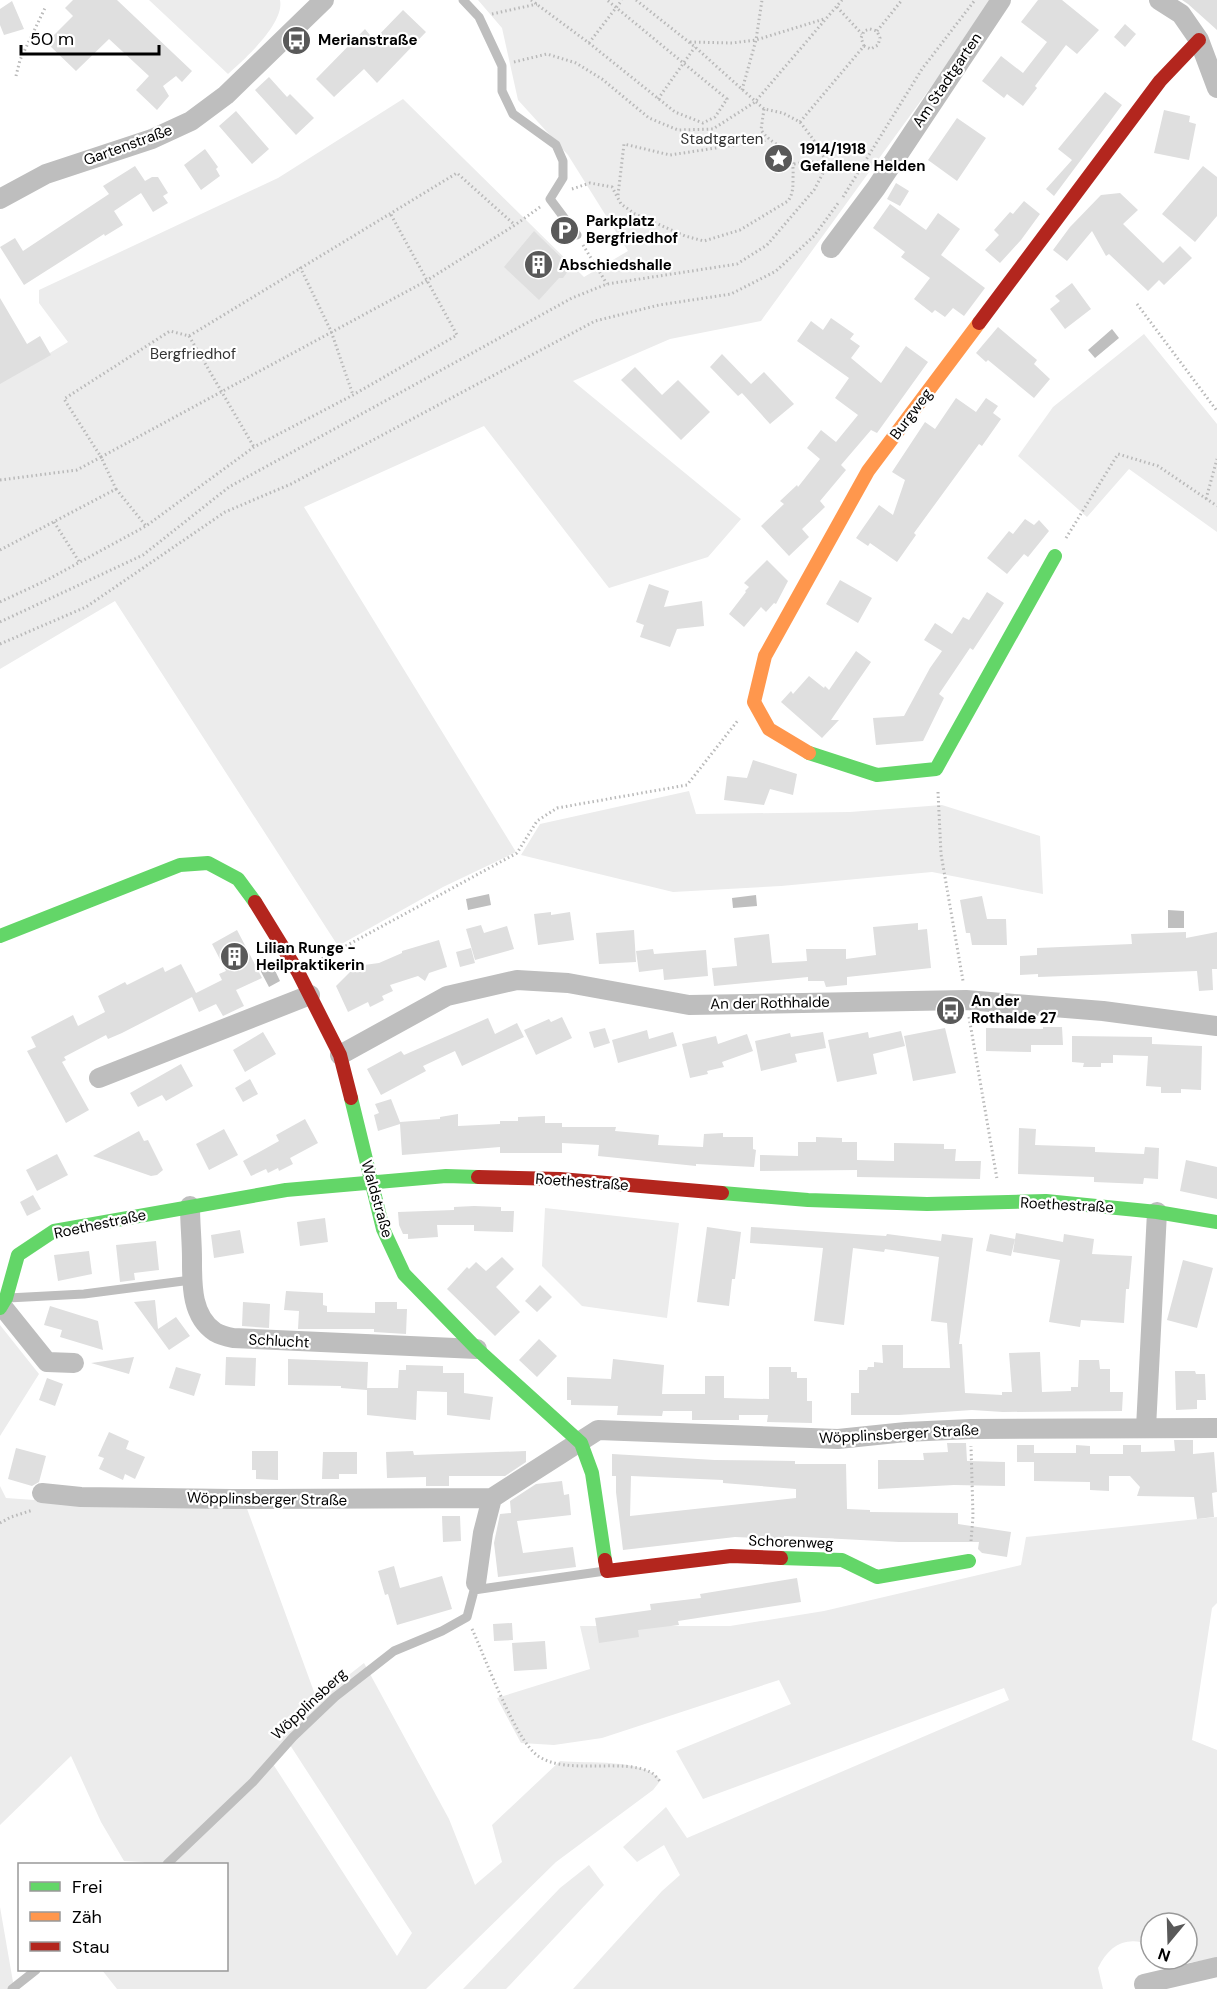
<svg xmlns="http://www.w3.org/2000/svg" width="1217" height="1989" viewBox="0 0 1217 1989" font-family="'DM Sans',sans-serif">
<rect width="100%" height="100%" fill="#fff"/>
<path fill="#ececec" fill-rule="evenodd" d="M149,0H280C285,23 244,60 228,74Z
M478,0H994L761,321L670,339L573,381L741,519L708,557L609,588L484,426L304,507L516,852L443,887L338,946L115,601L0,669V383L68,342L39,303V290L278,178L403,99L584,277L628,251L568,155L518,100L502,28Z
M1144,334L1217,424V532L1129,469L1087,517L1018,456L1053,407Z
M689,791L696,814L850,812L942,805L1040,836L1043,894L932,872L781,886L673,892L521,855L540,824Z
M545,1208L679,1223L667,1318L582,1306L542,1266Z
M0,1325L39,1374L0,1436Z
M0,1486L6,1498L135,1507L246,1506L317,1700L364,1663L449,1819L475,1885L502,1862L492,1825L560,1761C589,1764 641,1758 661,1780L653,1790L556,1862L426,1989H117L102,1970H226V1864H145L143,1862L124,1861L101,1822L71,1756L0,1825ZM290,1745L412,1933L397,1956L273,1764Z
M1217,1517V1603L1212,1608L1192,1740L1217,1750V1958L1187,1963L1179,1959H1187V1923H1151V1945C1126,1935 1109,1945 1098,1968L1103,1989H573L662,1891L680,1875L664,1845L637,1862L623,1847L666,1807L687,1838L1009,1700L1004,1688L703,1799L676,1751L791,1704L779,1680L602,1738L554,1745L521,1743L497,1698L590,1669L580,1626H730L824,1611L1021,1565L1026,1537Z
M589,1865L604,1885L506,1989H463L560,1888Z
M0,1907L13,1982L15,1989H0Z"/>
<path fill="#bfbfbf" d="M1112,329L1119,338L1095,358L1088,350Z
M489,894L491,905L468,910L466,899Z
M756,895L757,906L733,908L732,898Z
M1168,910L1184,911V928H1168Z
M271,962L280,981L269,987L259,968Z"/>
<path fill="#dfdfdf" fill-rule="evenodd" d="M73,0H117L192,71L182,82L176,76L163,86L169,96L157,110L136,90L149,76L109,39L76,71L49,45L53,41L50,39L73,16L65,8Z
M1038,0H1062L1099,30L1077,54L1066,45L1035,86L1037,88L1023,106L1007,94L1004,98L982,81L1001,56L1023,73L1047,42L1021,22Z
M1182,0H1217V30L1188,4Z
M12,1L24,29L4,35L0,25V9Z
M403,10L426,32L377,83L364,69L334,97L316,79L365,29L374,40Z
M1125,24L1136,34L1125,47L1114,37Z
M269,77L287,97L290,94L314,118L296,135L255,90Z
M1105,92L1122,105L1054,196L1046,189L1072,160L1058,149Z
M1164,110L1190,116L1189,122L1196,124L1189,160L1154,153Z
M236,111L269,149L252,164L219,126Z
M957,118L986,138L957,181L928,160Z
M205,149L218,167L216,169L220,176L201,190L184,165Z
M135,166L145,181L152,177H158L168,193L163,196L168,203L153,212L141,193L114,211L123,225L105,236L104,234L24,285L0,247L15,238L23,251L109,194L103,186Z
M1203,166L1217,177V216L1195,242L1162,214Z
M896,183L909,191L900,206L887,199Z
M1120,193L1138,210L1123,224L1163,263L1180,246L1192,258L1164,285L1159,280L1148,291L1109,254L1106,256L1092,231L1067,261L1053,250L1070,227L1101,195Z
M1024,201L1040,214L1021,240L1000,263L985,250L999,235L994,230L1010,212L1013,214Z
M890,204L926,230L938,213L960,229L941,255L985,288L964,316L953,308L945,317L935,310L932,313L914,299L930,278L901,257L905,252L873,228Z
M534,231L571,267L563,278H559L539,300L504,267Z
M1072,283L1091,309L1065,329L1050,309L1060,301L1055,296Z
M0,298L27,344L40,336L51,355L0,384Z
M831,318L854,334L850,339L860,346L851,358L881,383L906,346L928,362L877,433L871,430L841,465L846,470L820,501L825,507L802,529L809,537L789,556L761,526L784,504L780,501L797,485L798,487L820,459L807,448L821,430L836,442L858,415L835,398L849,378L797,341L811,321L823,330Z
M998,327L1037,360L1034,364L1050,379L1034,398L988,360L986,362L976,353Z
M722,354L751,384L764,372L794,404L770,424L742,393L738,396L710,367Z
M635,367L662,395L678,380L710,412L681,440L621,380Z
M956,398L976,412L986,398L998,406L993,413L1001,419L982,446L979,444L914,533L916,535L897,562L870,543L868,546L856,538L879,505L893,515L905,480L892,472L925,422L935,429Z
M1025,519L1034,525L1039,520L1049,531L1028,557L1024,554L1007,574L987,558L1009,531L1013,534Z
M767,560L788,581L776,604L774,603L766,612L761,607L744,627L729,614L746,592L745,591L749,587L744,583Z
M840,580L872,598L858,623L826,604Z
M649,584L669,591L664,607L702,601L704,626L677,629L670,647L640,637L644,625L636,622Z
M987,592L1004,603L973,650L970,648L939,694L944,698L923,741L876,745L873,718L904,716L930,668L942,651L924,640L935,623L952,634L963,617L969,620Z
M856,651L871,662L831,720H839L822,738L781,702L791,691L793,694L809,676L824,688L825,686L829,690Z
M753,760L797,774L793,795L770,789L764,805L724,800L727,776L747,778Z
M982,896L987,919H1006L1007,945H972L970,933H966L960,900Z
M551,912V915L570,912L574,940L538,945L534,914Z
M918,923V930L927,929L931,968L847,977V985L826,987L824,981H808V977L714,986L712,968L737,966L734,938L769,934L772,963L807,961L806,949H846V959L876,955L873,927Z
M481,925L484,933L507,926L514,949L475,960L466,929Z
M237,930L262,978L236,990L244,1006L223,1016L216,1004L199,1012L192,997L122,1033L108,1039L106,1035L64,1057L66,1060L62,1062L89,1110L66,1123L27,1051L36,1047L31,1037L73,1015L78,1026L105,1012L98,996L125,982L127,985L163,967L165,972L181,964L196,993L222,980L219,974L226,971L212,944Z
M634,930L636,962L599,964L596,933Z
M1186,932V938L1217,932V969H1212L1213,990L1199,991L1197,971L1038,977V974L1020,975V956L1037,955V948L1132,944L1131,934Z
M439,940L447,967L429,973L425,981L418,976L390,985L393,991L382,996L384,1000L370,1007L368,1002L348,1012L336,986L350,972L364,965L379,963L402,953V951Z
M471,948L475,963L460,967L456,952Z
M653,949L654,954L706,950L708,976L664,980L663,969L639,972L636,951Z
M562,1017L572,1038L536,1055L524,1030L549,1019L551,1022Z
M488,1018L495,1034L517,1023L524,1037L462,1066L455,1051L423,1066L426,1071L381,1095L367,1069L401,1051L404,1055Z
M1043,1027H1062L1063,1045H1031V1052L986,1051V1028L1043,1029Z
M605,1028L610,1043L594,1048L589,1032Z
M945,1028L956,1073L913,1081L904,1036Z
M647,1030L649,1039L673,1032L677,1046L618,1063L612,1040Z
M901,1031L905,1046L873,1054L877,1074L837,1082L828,1040L868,1032L869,1038Z
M263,1032L276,1054L245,1072L233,1050Z
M823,1032L826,1048L795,1054L797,1062L761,1071L755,1041L790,1033L791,1037Z
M747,1034L753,1051L722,1062L724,1067L707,1071L708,1074L690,1078L682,1044L716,1036L718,1044Z
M1072,1036L1152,1037V1044L1202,1046L1201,1090L1181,1089V1093H1161V1087L1146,1086L1148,1056L1113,1055V1063H1101V1067H1083L1084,1063L1072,1062Z
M181,1064L193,1086L166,1101L162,1095L138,1107L130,1093Z
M250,1079L258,1094L243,1102L235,1088Z
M391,1099L400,1122L440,1119V1117L458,1114V1126L500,1124V1121H518V1117L545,1116V1123H562V1127H616L615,1131L659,1135L658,1145L680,1146L703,1147L704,1134L723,1133V1137H753V1149L756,1150L754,1167L696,1164V1166L598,1156L599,1145L562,1143V1153H500V1147L402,1155L400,1124L378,1131L374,1115L379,1113L375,1104Z
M305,1119L318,1143L290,1158L293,1164L279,1171L278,1168L268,1173L266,1169L251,1176L243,1161L279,1141L276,1135Z
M1019,1128L1036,1129L1035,1145L1095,1147V1152L1144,1154L1145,1147L1159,1148L1158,1179L1144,1178L1143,1184L1094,1182V1177L1018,1174Z
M224,1129L238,1155L209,1170L196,1144Z
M139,1131L144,1141L148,1140L163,1170L157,1175L151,1176L93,1156Z
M816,1137L842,1138V1142H857V1160L894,1161V1143L944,1144V1149H956L955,1161H981L980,1179L857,1177V1170L760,1171V1155L798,1156V1142H816Z
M57,1154L68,1175L37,1191L26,1170Z
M1186,1160L1217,1167V1199L1180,1191Z
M33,1195L41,1209L27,1216L20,1202Z
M474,1206L501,1207V1211H514L513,1232L474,1231V1225H437L438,1237L408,1239V1234H403L399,1225L398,1212L454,1210V1207Z
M325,1218L328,1242L300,1246L297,1222Z
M707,1227L741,1232L735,1279H732L729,1306L697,1302Z
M751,1227L886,1236L887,1234L941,1241L942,1234L973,1238L959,1344H962L965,1393L1002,1395V1392H1012L1009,1353L1040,1352L1042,1392L1071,1391V1387H1078L1079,1360H1099L1100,1369H1110V1392H1123L1122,1411L1003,1412L972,1410L899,1415H851V1393H859V1370H867L868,1367H874V1362L883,1363L882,1345H903V1368H950L947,1323L931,1321L939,1257L885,1249L884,1252L853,1248L844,1325L814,1321L823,1248L750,1243Z
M240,1230L244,1253L214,1258L211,1235Z
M1016,1233L1063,1242L1064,1234L1094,1239L1092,1254L1132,1256L1129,1289H1126L1124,1323L1081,1320L1080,1327L1049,1322L1060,1260L1013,1252Z
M990,1234L1015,1239L1011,1256L986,1251Z
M156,1241L159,1270L134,1273L135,1280L120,1282L116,1245Z
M89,1251L92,1274L58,1281L54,1255Z
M502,1257L514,1269L496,1287L520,1312L495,1336L447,1289L467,1267L469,1269L476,1262L486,1271Z
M1183,1260L1213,1268L1197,1328L1167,1320Z
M540,1285L552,1297L537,1312L525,1301Z
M286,1291L323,1293V1305L327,1306V1312L375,1313V1302H397V1309H407L406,1334L374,1332V1329H298L299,1311L284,1310Z
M155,1300L158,1329L176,1317L190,1336L169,1350L134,1302Z
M243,1302L270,1304L269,1328L242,1326Z
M50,1306L98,1321L103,1350L60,1337L62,1330L44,1325Z
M539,1339L557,1356L537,1377L519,1360Z
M134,1357L129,1374L91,1363Z
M226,1357L256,1358L255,1386L225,1385Z
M288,1359L368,1362L367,1390L341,1388V1386L288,1385Z
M613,1359L664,1365L662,1394H705V1376H724V1398L769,1399V1367H791V1372H797V1378H807V1401H812V1423L767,1422L768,1415H739V1420H692V1411H663L662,1416L617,1415L618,1406L571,1405V1400H567V1377L611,1379Z
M406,1365L443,1366V1373H464V1393L493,1397L490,1420L447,1415V1392L417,1391L416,1420L367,1415V1388H398L399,1370H406Z
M176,1367L201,1374L194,1396L169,1388Z
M1175,1371H1195L1196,1374H1205L1206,1400H1197V1409L1176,1410Z
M47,1378L63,1384L55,1406L39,1400Z
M109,1432L129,1441L126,1449L145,1457L135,1479L125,1474L123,1480L99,1469L104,1458L98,1456Z
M1174,1440H1193V1454L1214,1452L1217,1492L1212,1493L1214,1517L1197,1519L1194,1497L1137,1496L1140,1487L1130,1476H1109V1491L1090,1490V1482L1034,1481V1462H1017V1445H1034V1453H1076V1445L1090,1446V1454H1123V1445H1141V1452L1175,1451Z
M947,1443H966L967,1461L1005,1462V1486L954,1485L878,1489V1460H924L923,1453L948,1452Z
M16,1448L46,1456L39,1482L32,1486L8,1479Z
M252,1451H278V1480L256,1479V1470H252Z
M413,1451L414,1455L526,1451V1462L505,1476H449V1486H426V1477L387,1478L386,1452Z
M323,1452H357V1474H339V1479H322Z
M612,1454L715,1460L795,1461V1464H846L847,1509L870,1510V1512L958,1513V1524L1011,1532L1007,1557L982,1553L978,1549L979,1542H899L784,1536V1539L735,1537L623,1550L616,1492V1476H612ZM631,1476L723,1480V1483L796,1489V1498L630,1516Z
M562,1481L564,1495L569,1494L571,1515L517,1521L523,1553L573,1547L576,1567L498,1577L494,1543L500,1514L511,1513L510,1501L536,1484Z
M442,1516H460L461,1541L443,1542Z
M394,1566L400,1588L442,1576L452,1609L397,1625L388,1594L385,1595L378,1571Z
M797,1578L801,1602L678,1621L679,1625L638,1630L639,1637L599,1643L595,1618L651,1610L650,1604L701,1598L700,1594Z
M512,1623L513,1640L494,1641L493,1624Z
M545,1641L547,1669L514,1671L512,1643Z"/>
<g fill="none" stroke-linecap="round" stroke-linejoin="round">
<path stroke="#b9b9b9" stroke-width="3" stroke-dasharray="1.5 3" stroke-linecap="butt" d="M531,0L589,43L675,112L703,123L715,117L727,99L607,0
M636,0L695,47L764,109L783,113L800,122L813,139L828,164
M837,7L862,34
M492,14L537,4
M877,31L902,0
M690,42L732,43L756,40L824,19
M589,43L622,0
M864,46L871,49L878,45L880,38L877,31
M864,46L861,38L864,31L870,29L877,31
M514,62L547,54L576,63L602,79L649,118L678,130L713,129L755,102L842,0
M16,76L20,60L45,8
M742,90L756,40L762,0
M658,99L695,47
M800,122L864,46
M794,164C805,162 816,161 828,164C841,167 851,172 866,171
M572,189L590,183L612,187L621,204L635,214L685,236L704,241L740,230L788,201C793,194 793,187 793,178C795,143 777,152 761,130L764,109
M618,195L624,144L670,155L768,140
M843,197L922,69L975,0
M583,245L607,284
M300,267L331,331L353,395
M1137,304L1217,411
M189,336L254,447
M0,480L77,470L101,457L64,399L170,331L189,336L457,173L515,225
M116,489L146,526
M1206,499L1217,459
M54,522L80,563
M1066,538L1118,454L1158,466L1217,506
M0,550L116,489L101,457L426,281L515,225L540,207
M0,602L47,580L146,526L254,447L353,395L457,335L390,213
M0,622L143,555L229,487L572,298L607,284L737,264L767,245L814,190L828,164
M0,644L86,607L225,512L291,484L595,321L659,305L731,294L776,271L814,236L839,202
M938,792L941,854L963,981
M318,961L517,853L537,821L557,808L687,785L739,719
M969,1017L997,1179
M0,1523L11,1517L33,1510
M971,1541L973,1516L971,1446
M472,1629C485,1657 515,1740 538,1756C567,1776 625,1757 652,1773C655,1775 659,1780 661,1783"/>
<path stroke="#bebebe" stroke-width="9" d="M463,0L479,17L502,66V91L513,114L556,145L563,161V178L550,199L577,235
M8,1298L84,1294L191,1280
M474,1590L605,1571
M167,1864L253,1782L293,1737L335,1697L394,1651L442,1631L467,1617L476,1583
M12,1989L36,1970"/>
<path stroke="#bebebe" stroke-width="20" d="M1159,0L1181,14L1199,40L1217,88
M0,199L46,174L152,139L191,121L226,95L324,0
M831,248L876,188L1001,0
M340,1055L447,996L517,980L568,983L689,1005L966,1000L1103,1011L1217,1026
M99,1078L310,995
M190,1206C190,1224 192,1241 192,1259C192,1284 191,1316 215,1332C220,1335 228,1337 233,1338L477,1349
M2,1306L47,1362L74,1363
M1146,1428L1157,1212
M42,1493L81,1497L232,1499L492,1498
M476,1583L483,1533L492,1498L598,1430L838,1439L906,1432L971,1429L1217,1428
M1144,1984L1217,1967"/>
<path stroke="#63d668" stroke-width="14" d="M809,753L877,775L936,769L1055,556
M0,936L180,865L208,863L238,879L255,902
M351,1098L383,1229L404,1274L477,1349L581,1443L592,1473L605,1560
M722,1193L808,1200L927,1204L1046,1201L1157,1212L1217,1222
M0,1308L6,1298L18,1255L54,1231L286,1190L446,1176L478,1177
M781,1558L842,1560L877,1577L969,1561"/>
<path stroke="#ff974d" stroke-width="14" d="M809,753L769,729L754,702L765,656L868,471L979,323"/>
<path stroke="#b3261e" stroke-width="14" d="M979,323L1160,81L1199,40
M255,902L298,972L340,1055L351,1098
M478,1177L560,1179L722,1193
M605,1560L607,1571L731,1556L781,1558"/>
</g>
<defs>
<symbol id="bus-disc" viewBox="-11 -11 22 22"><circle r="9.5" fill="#595959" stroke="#fff"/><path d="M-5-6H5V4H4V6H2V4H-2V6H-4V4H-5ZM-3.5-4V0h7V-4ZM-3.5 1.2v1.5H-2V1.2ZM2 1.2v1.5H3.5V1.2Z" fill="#fff"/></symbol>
<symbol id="sight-disc" viewBox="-11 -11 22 22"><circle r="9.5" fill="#595959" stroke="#fff"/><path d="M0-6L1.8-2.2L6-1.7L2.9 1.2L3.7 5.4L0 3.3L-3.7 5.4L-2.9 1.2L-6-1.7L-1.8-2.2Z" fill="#fff"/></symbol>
<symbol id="parking-disc" viewBox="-11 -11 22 22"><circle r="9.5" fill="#595959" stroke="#fff"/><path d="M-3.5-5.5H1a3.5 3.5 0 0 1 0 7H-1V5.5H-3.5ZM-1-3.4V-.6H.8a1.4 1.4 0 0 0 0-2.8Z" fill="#fff"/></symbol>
<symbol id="building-disc" viewBox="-11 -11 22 22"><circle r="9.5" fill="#595959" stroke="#fff"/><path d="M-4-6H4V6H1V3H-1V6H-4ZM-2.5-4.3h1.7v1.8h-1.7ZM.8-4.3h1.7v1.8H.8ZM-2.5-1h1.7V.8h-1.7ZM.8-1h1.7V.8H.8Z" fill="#fff"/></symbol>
</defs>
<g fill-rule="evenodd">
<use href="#bus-disc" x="280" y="24" width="33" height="33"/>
<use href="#sight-disc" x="762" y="142" width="33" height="33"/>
<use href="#parking-disc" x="548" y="214" width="33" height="33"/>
<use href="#building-disc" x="522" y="248" width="33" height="33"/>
<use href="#building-disc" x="218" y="940" width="33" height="33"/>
<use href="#bus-disc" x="934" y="994" width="33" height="33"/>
</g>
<g text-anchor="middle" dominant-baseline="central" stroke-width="4.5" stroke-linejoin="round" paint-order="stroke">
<g font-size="15" font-weight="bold" fill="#000" stroke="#fff" text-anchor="start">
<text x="318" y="40">Merianstraße</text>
<text x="800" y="149">1914/1918<tspan x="800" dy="17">Gefallene Helden</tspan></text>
<text x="586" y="221">Parkplatz<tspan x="586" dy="17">Bergfriedhof</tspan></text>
<text x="559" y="265">Abschiedshalle</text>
<text x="256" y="948">Lilian Runge -<tspan x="256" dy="17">Heilpraktikerin</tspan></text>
<text x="971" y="1001">An der<tspan x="971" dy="17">Rothalde 27</tspan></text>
</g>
<g font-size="15" fill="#000" stroke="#fff">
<text transform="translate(947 80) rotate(-56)">Am Stadtgarten</text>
<text transform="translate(128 145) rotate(-20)">Gartenstraße</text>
<text transform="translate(911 414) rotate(-53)">Burgweg</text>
<text transform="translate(770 1003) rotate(-1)">An der Rothhalde</text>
<text transform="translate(582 1182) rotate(4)">Roethestraße</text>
<text transform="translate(377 1199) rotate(74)">Waldstraße</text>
<text transform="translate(1067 1205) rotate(3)">Roethestraße</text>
<text transform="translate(100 1224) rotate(-12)">Roethestraße</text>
<text transform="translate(279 1341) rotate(3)">Schlucht</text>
<text transform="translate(899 1434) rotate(-3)">Wöpplinsberger Straße</text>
<text transform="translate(267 1499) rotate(1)">Wöpplinsberger Straße</text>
<text transform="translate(791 1542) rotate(2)">Schorenweg</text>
<text transform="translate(309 1704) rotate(-43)">Wöpplinsberg</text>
</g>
<g font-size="15" fill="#333" stroke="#fff">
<text x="722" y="139">Stadtgarten</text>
<text x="193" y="354">Bergfriedhof</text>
</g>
</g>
<rect x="18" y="1863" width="210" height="108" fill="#ffffff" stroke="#999999" stroke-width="1.5"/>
<rect x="30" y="1882" width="30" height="9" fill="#63d668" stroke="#999999" stroke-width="1.5"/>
<text x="72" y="1893" font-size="18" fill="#000000">Frei</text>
<rect x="30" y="1912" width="30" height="9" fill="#ff974d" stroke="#999999" stroke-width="1.5"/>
<text x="72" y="1923" font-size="18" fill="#000000">Zäh</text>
<rect x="30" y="1942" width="30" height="9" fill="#b3261e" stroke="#999999" stroke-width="1.5"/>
<text x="72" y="1953" font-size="18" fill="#000000">Stau</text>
<g transform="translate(1169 1941) rotate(199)"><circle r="28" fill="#ffffff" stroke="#999999" stroke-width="1.5"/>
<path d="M0-4.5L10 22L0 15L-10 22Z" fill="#595959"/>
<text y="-9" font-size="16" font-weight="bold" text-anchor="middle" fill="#000000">N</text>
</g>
<path d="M21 45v9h138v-9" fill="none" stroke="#000000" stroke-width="3"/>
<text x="30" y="45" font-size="18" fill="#000000" stroke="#ffffff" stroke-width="4.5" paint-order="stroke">50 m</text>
</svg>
